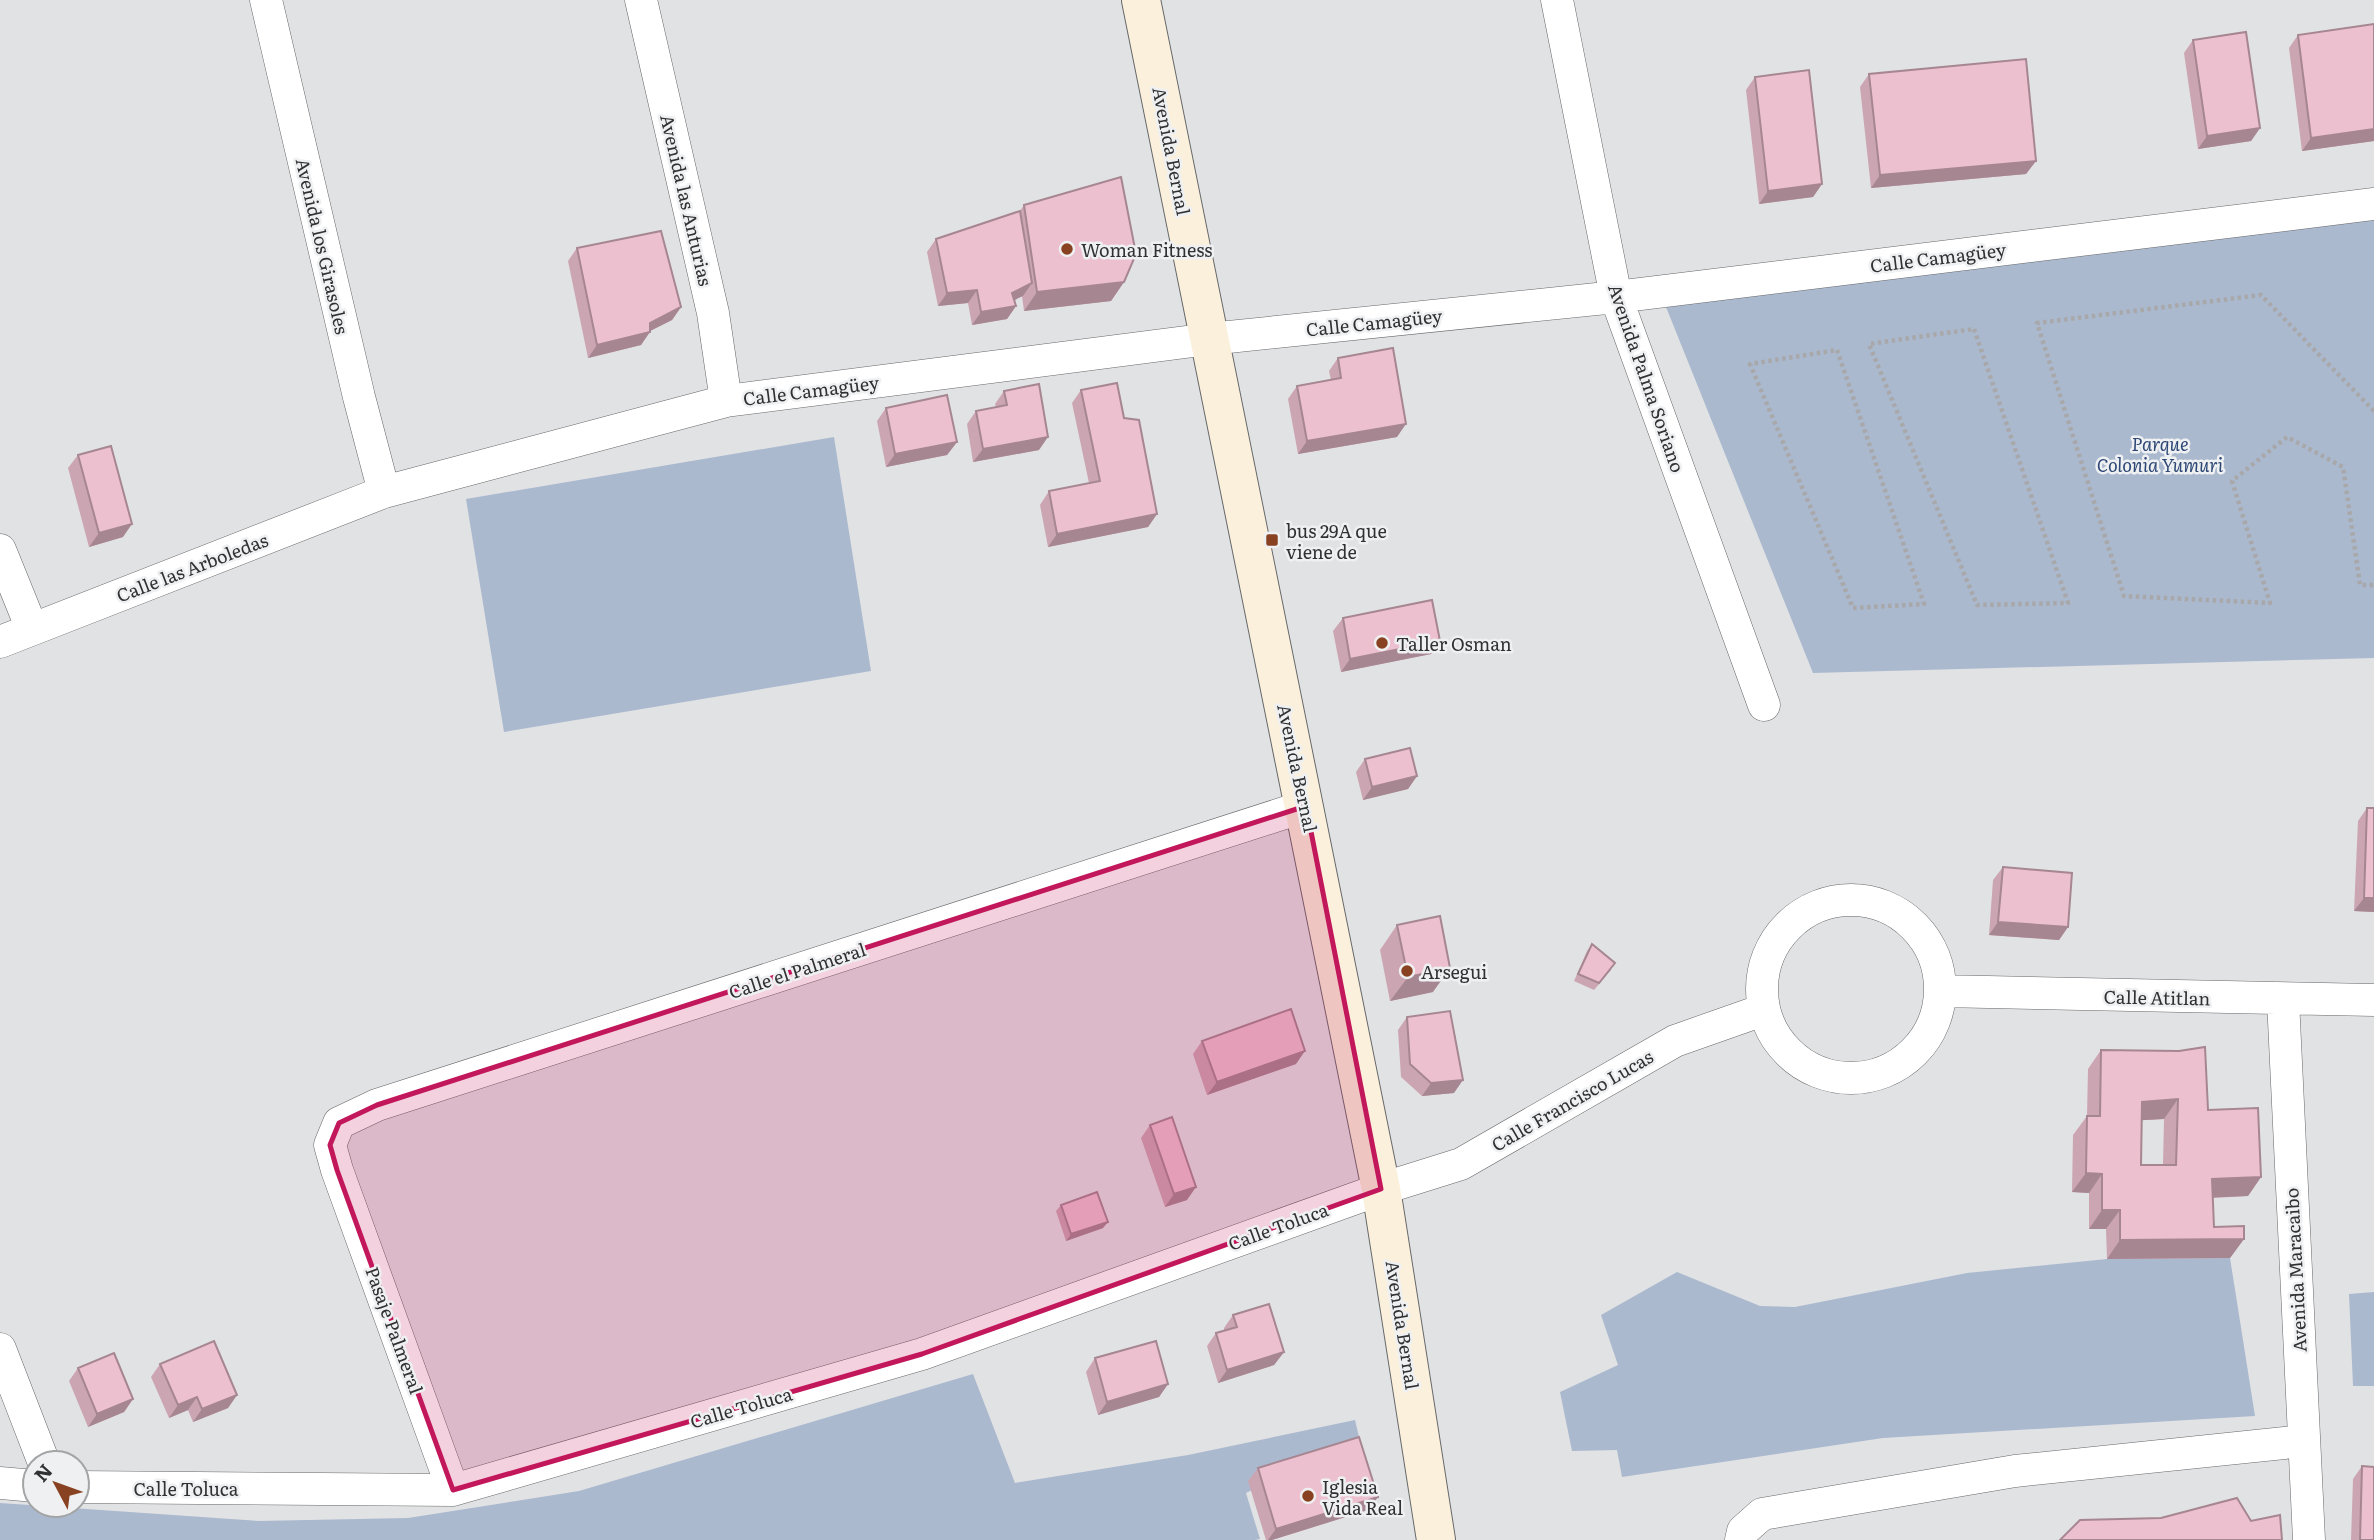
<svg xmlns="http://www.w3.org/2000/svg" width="2374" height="1540" viewBox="0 0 2374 1540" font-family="Literata,serif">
<rect width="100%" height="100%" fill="#e1e2e4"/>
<path fill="#abb9cf" d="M2374,216V658L1813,673L1664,302Z
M834,437L871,671L504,732L466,499Z
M2230,1258L2255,1416L1883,1438L1622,1477L1617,1450L1572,1451L1560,1392L1618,1365L1601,1315L1677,1272L1760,1306L1795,1307L1967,1273L2107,1259Z
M2374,1292V1386H2353L2349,1294Z
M973,1374L1015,1483L1188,1455L1355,1420L1359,1437L1246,1493L1260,1539L1255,1540H0V1503L258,1521L408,1518L579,1491Z"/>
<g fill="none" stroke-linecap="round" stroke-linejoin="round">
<defs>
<path id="street" d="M266,0L359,397L384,492
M641,0L713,313L726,401
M1557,0L1616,297L1764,705
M0,550L32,629
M0,642L384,492L726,401L1209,339L1616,297L2374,204
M1762 989a89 89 0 1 1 178 0a89 89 0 1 1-178 0Z
M1941,991L2374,1000
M2283,1000L2309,1540
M0,1349L44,1463
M0,1483L35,1486
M77,1487L453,1490L922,1354L1381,1189L1461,1164L1675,1041L1763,1010
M453,1490L337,1170L330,1145L339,1123L377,1105L1306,806
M1741,1540L1743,1531L1762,1514L2015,1471L2303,1441"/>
<path id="secondary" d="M1141,0L1381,1189L1436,1540"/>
</defs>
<use href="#street" stroke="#67686a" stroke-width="33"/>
<use href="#secondary" stroke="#67686a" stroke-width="40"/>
<path stroke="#a8a8aa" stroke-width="4.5" stroke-dasharray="3.5 3.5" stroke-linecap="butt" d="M1974,329L2068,603L1977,605L1869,344Z
M1837,350L1924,604L1853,608L1750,364Z
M2374,411L2261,295L2037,323L2124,596L2270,603L2232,481L2287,437L2343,467L2360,585H2374"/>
<use href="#street" stroke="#fff" stroke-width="32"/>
<use href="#secondary" stroke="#fbf0dc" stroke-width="38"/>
</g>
<path fill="#cca5b2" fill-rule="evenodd" d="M2298,35L2374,141L2302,151L2289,48Z
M2193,40L2260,128L2251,141L2198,149L2184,53Z
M1869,74L2036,161L2026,174L1871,188L1860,87Z
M1755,77L1822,184L1813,197L1759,204L1746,90Z
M1024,205L1124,282L1111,301L1024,311L1022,296L1014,300L1016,306L1007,319L972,325L968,303L938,306L927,252L936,239L1020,211Z
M577,248L681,307L672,320L650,331L641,345L588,358L568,261Z
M1338,358L1397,437L1298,454L1288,399L1297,386L1331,380L1329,371Z
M1081,390L1124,418L1157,514L1148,527L1048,547L1040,505L1049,491L1089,483L1072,403Z
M1004,391L1039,450L973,462L967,424L976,411L996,407L995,404Z
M886,408L957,442L947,455L886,467L877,421Z
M78,455L123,537L89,547L68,468Z
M1343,618L1431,654L1341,672L1333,631Z
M1365,759L1417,776L1408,789L1363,800L1356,772Z
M2367,808L2374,912L2354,911L2358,821Z
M2003,867L2068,927L2059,940L1989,935L1993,880Z
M1397,925L1433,992L1390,1001L1380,950Z
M1592,944L1611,970L1594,990L1574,981L1587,951Z
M1407,1017L1454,1093L1422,1096L1401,1077L1398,1030Z
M1202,1041L1296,1064L1207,1095L1193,1054Z
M2101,1050L2208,1110L2261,1177L2248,1196L2213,1198L2214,1227L2244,1239L2230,1258L2107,1259L2106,1229H2089V1193L2072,1192L2073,1135L2087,1116L2088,1069ZM2164,1119L2163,1165H2141V1120Z
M1150,1125L1187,1200L1165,1207L1141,1138Z
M1061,1205L1103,1228L1066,1241L1056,1211Z
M1233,1315L1284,1352L1274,1365L1218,1383L1207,1346L1216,1333L1224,1331V1328Z
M1095,1358L1168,1384L1159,1397L1098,1415L1086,1372Z
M160,1364L237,1395L228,1408L193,1422L188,1410L169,1418L151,1377Z
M78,1368L133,1399L124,1412L88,1427L69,1381Z
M2362,1466L2374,1540H2351L2353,1479Z
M1258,1468L1368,1510L1272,1540H1266L1248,1481Z"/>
<path fill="#a68691" d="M2260,128L2251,141L2198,149L2207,136Z
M2374,129V141L2302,151L2311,138Z
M2036,161L2026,174L1871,188L1880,175Z
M1822,184L1813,197L1759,204L1768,191Z
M1124,282L1111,301L1024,311L1037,292Z
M1032,283L1023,296L1002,306L1012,293Z
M977,290L968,303L938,306L947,293Z
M1016,306L1007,319L972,325L981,312Z
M681,307L672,320L646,333L650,332L641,345L588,358L597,345L650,323Z
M1406,424L1397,437L1298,454L1307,441Z
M1048,437L1039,450L973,462L983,449Z
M957,442L947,455L886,467L895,454Z
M1157,514L1148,527L1048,547L1057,534Z
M132,524L123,537L89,547L99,533Z
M1440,641L1431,654L1341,672L1350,659Z
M1417,776L1408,789L1363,800L1372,787Z
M2364,898H2374V912L2354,911Z
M1998,922L2068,927L2059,940L1989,935Z
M1450,968L1433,992L1390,1001L1408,977Z
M1305,1051L1296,1064L1207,1095L1217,1082Z
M1463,1080L1454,1093L1422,1096L1431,1083Z
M2178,1099L2164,1119L2128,1121L2142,1102Z
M2086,1173L2102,1174L2089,1193L2072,1192Z
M2261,1177L2248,1196L2199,1198L2212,1179Z
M1196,1187L1187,1200L1165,1207L1174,1194Z
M2102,1210H2120L2106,1229H2089Z
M1108,1222L1103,1228L1066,1241L1071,1234Z
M2244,1239L2230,1258L2107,1259L2120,1240Z
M1284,1352L1274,1365L1218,1383L1227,1370Z
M1168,1384L1159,1397L1098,1415L1107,1402Z
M237,1395L228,1408L193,1422L202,1409Z
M197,1397L188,1410L169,1418L178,1405Z
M133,1399L124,1412L88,1427L97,1414Z
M1378,1497L1368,1510L1272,1540H1268L1276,1529Z"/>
<path fill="#edc0cf" stroke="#a68691" stroke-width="2" fill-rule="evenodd" d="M2374,24V129L2311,138L2298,35Z
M2246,32L2260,128L2207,136L2193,40Z
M2026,59L2036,161L1880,175L1869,74Z
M1809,70L1822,184L1768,191L1755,77Z
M1121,177L1136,254L1124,282L1037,292L1024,205Z
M1020,211L1032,283L1012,293L1016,306L981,312L977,290L947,293L936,239Z
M661,231L681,307L650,323V332L597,345L577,248Z
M1393,348L1406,424L1307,441L1297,386L1341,378L1338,358Z
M1117,383L1124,418L1139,420L1157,514L1057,534L1049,491L1100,481L1081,390Z
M1039,384L1048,437L983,449L976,411L1007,405L1004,391Z
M947,395L957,442L895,454L886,408Z
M111,446L132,524L99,533L78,455Z
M1432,600L1440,641L1350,659L1343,618Z
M1410,748L1417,776L1372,787L1365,759Z
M2367,808H2374V898H2364Z
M2003,867L2072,873L2068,927L1998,922Z
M1440,916L1450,968L1408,977L1397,925Z
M1592,944L1615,963L1599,983L1578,974Z
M1291,1009L1305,1051L1217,1082L1202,1041Z
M1450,1011L1463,1080L1431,1083L1410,1064L1407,1017Z
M2205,1047L2208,1110L2258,1108L2261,1177L2212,1179L2214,1227L2244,1226V1239L2120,1240V1210H2102V1174L2086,1173L2087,1116H2100L2101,1050L2179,1051ZM2178,1099L2176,1165H2141L2142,1102Z
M1172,1117L1196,1187L1174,1194L1150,1125Z
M1097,1192L1108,1222L1071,1234L1061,1205Z
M1269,1304L1284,1352L1227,1370L1216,1333L1237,1327L1233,1315Z
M214,1341L237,1395L202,1409L197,1397L178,1405L160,1364Z
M1156,1341L1168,1384L1107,1402L1095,1358Z
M114,1353L133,1399L97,1414L78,1368Z
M1359,1437L1378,1497L1276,1529L1258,1468Z
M2362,1466L2374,1467V1540H2360Z
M2237,1498L2251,1521L2280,1515L2282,1540H2060L2080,1520L2161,1518Z"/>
<path fill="#c2185b" fill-opacity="0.2" stroke="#c2185b" stroke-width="5" stroke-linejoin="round" d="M1306,806L1381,1189L922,1354L453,1490L337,1170L330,1145L339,1123L377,1105Z"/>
<g fill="#894221" stroke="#eef0f2" stroke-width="2.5">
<circle cx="1067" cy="249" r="7"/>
<rect x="1265" y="533" width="14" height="14" rx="3.5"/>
<circle cx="1382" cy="643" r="7"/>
<circle cx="1407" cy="971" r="7"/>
<circle cx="1308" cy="1496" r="7"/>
</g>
<g text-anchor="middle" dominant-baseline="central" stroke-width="5" stroke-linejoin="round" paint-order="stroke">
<g font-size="18" fill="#313132" stroke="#eef0f2">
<text transform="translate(1172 151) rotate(79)">Avenida Bernal</text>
<text transform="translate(687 200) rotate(77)">Avenida las Anturias</text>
<text transform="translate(323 246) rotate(77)">Avenida los Girasoles</text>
<text transform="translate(1938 257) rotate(-7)">Calle Camagüey</text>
<text transform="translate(1374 322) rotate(-6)">Calle Camagüey</text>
<text transform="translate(1647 378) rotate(71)">Avenida Palma Soriano</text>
<text transform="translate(811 390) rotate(-7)">Calle Camagüey</text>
<text transform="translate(192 567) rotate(-21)">Calle las Arboledas</text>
<text transform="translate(1298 768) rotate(78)">Avenida Bernal</text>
<text transform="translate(797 970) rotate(-18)">Calle el Palmeral</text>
<text transform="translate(2157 997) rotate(1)">Calle Atitlan</text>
<text transform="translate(1572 1100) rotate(-30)">Calle Francisco Lucas</text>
<text transform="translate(1278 1226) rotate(-20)">Calle Toluca</text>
<text transform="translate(2295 1270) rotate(-93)">Avenida Maracaibo</text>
<text transform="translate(1403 1325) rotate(81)">Avenida Bernal</text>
<text transform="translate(395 1330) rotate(70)">Pasaje Palmeral</text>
<text transform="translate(741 1407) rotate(-16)">Calle Toluca</text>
<text x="186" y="1488">Calle Toluca</text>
</g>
<g font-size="18" fill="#313132" stroke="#eef0f2" text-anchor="start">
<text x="1081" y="249">Woman Fitness</text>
<text x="1286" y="530">bus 29A que<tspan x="1286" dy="21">viene de</tspan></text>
<text x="1396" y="643">Taller Osman</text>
<text x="1421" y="971">Arsegui</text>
<text x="1322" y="1486">Iglesia<tspan x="1322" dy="21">Vida Real</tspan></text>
</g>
<g font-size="18" font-style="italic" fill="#2e4876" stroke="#eef0f2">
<text x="2160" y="443">Parque<tspan x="2160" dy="21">Colonia Yumuri</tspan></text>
</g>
</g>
<g transform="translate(56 1484) rotate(311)"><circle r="33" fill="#eef0f2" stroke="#a2a4a5" stroke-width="2"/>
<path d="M0-5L12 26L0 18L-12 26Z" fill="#894221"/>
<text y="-10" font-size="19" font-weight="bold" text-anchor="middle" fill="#313132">N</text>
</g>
</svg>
